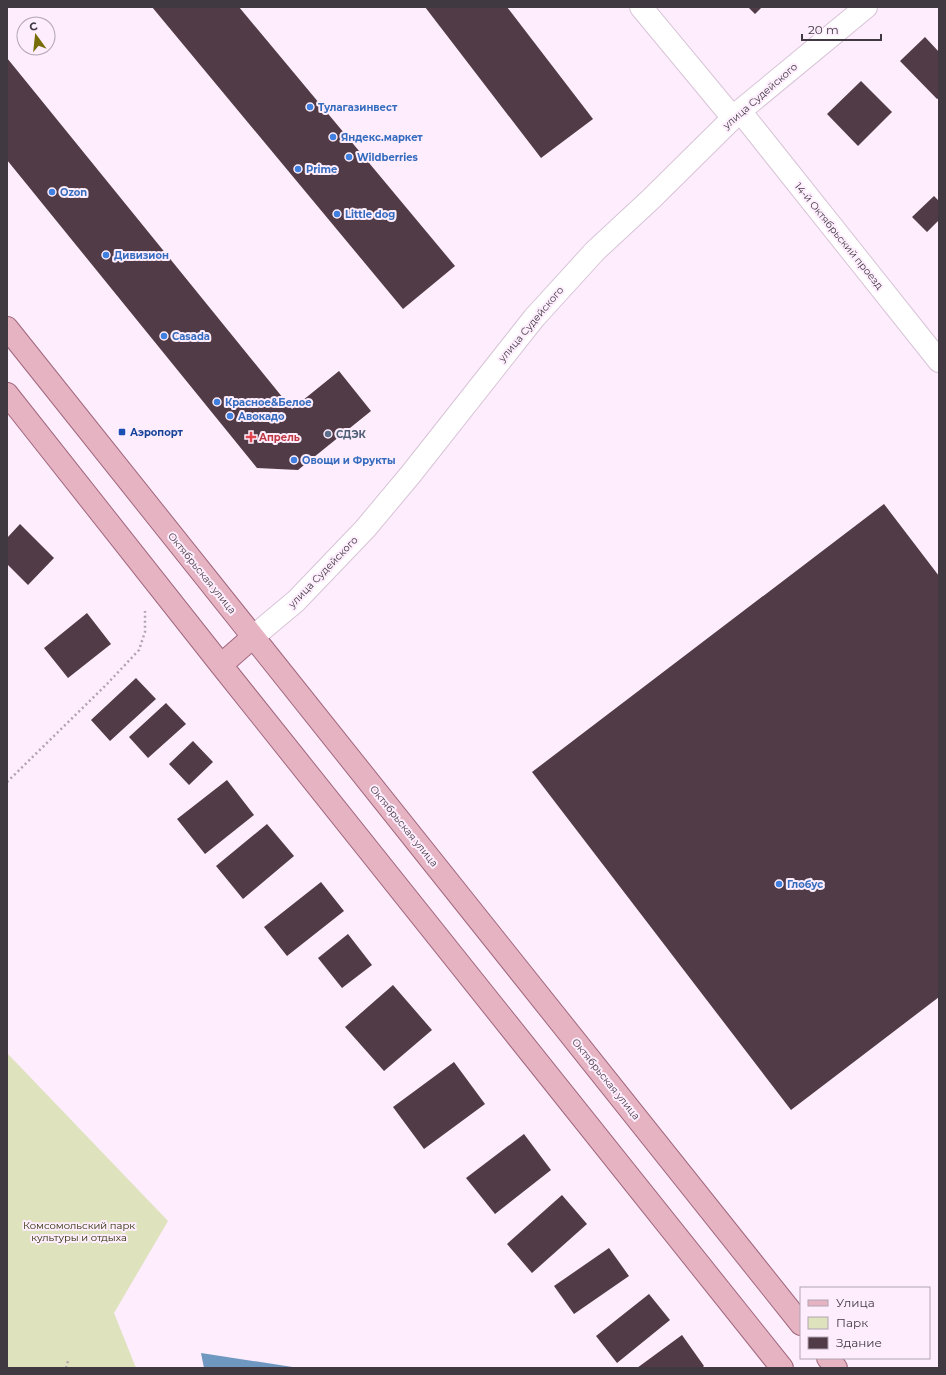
<svg xmlns="http://www.w3.org/2000/svg" width="946" height="1375" viewBox="0 0 946 1375" font-family="Montserrat,sans-serif">
<rect width="100%" height="100%" fill="#fdedfd"/>
<path fill="#dee2bd" d="M7,1053L168,1221L114,1313L136,1368H7Z"/>
<path fill="#6f98c0" d="M201,1353L299,1368H204Z"/>
<path fill="#513b46" d="M152,7H239L455,266L403,309Z
M425,7H507L593,119L541,158Z
M748,7H762L755,14Z
M925,37L939,52V98L937,99L900,61Z
M7,58L292,409L339,371L371,411L298,470L257,468L7,160Z
M861,81L892,112L858,146L827,114Z
M934,196L939,201V220L927,232L912,217Z
M884,504L939,576V997L791,1110L532,772Z
M20,524L54,558L28,585L7,564V538Z
M87,613L111,644L68,678L44,648Z
M136,678L156,699L110,741L91,720Z
M166,703L186,724L148,758L129,737Z
M193,741L213,762L189,785L169,764Z
M227,780L254,815L205,854L177,819Z
M267,824L294,856L243,899L216,866Z
M321,882L344,911L287,956L264,927Z
M348,934L372,965L342,988L318,958Z
M393,985L432,1030L384,1071L345,1027Z
M454,1062L485,1104L424,1149L393,1107Z
M524,1134L551,1170L495,1214L466,1178Z
M562,1195L587,1224L532,1273L507,1244Z
M609,1248L629,1276L574,1314L554,1286Z
M649,1294L670,1320L617,1363L596,1336Z
M682,1335L704,1366L702,1368H637Z"/>
<g fill="none" stroke-linecap="round" stroke-linejoin="round">
<defs>
<path id="minor" d="M641,7L733,118
M740,111L939,361
M253,637L296,601L365,529L411,474L534,318L595,251L651,199L740,111L866,7"/>
<path id="major" d="M7,328L801,1324
M7,394L221,665L782,1368
M221,665L253,637
M828,1358L836,1368"/>
</defs>
<use href="#minor" stroke="#d8c4d7" stroke-width="24"/>
<use href="#major" stroke="#a1677c" stroke-width="24"/>
<path stroke="#b1a4b1" stroke-width="2.5" stroke-dasharray="2 3" stroke-linecap="butt" d="M7,782L107,684L139,650L145,632V611
M66,1368L68,1361"/>
<use href="#minor" stroke="#fff" stroke-width="22"/>
<use href="#major" stroke="#e6b3c3" stroke-width="22"/>
</g>
<g fill="#3f7fe0" stroke="#fdedfd" stroke-width="1.5">
<circle cx="310" cy="107" r="4"/>
<circle cx="333" cy="137" r="4"/>
<circle cx="349" cy="157" r="4"/>
<circle cx="298" cy="169" r="4"/>
<circle cx="52" cy="192" r="4"/>
<circle cx="337" cy="214" r="4"/>
<circle cx="106" cy="255" r="4"/>
<circle cx="164" cy="336" r="4"/>
<circle cx="217" cy="402" r="4"/>
<circle cx="230" cy="416" r="4"/>
<circle cx="294" cy="460" r="4"/>
<circle cx="779" cy="884" r="4"/>
</g>
<rect fill="#1a4fb4" stroke="#fdedfd" stroke-width="1.5" x="118" y="428" width="8" height="8" rx="2"/>
<circle fill="#5c6f8a" stroke="#fdedfd" stroke-width="1.5" cx="328" cy="434" r="4"/>
<path fill="#e0444e" stroke="#fdedfd" stroke-width="1.5" d="M249 431h4v4h4v4h-4v4h-4v-4h-4v-4h4z"/>
<g text-anchor="middle" dominant-baseline="central" stroke-width="4" stroke-linejoin="round" paint-order="stroke">
<g font-size="10" fill="#413941" stroke="#fdedfd">
<text transform="translate(760 96) rotate(-41)">улица Судейского</text>
<text transform="translate(839 236) rotate(51)">14-й Октябрьский проезд</text>
<text transform="translate(531 324) rotate(-50)">улица Судейского</text>
<text transform="translate(323 572) rotate(-46)">улица Судейского</text>
<text transform="translate(202 573) rotate(51)">Октябрьская улица</text>
<text transform="translate(404 826) rotate(51)">Октябрьская улица</text>
<text transform="translate(606 1079) rotate(51)">Октябрьская улица</text>
</g>
<g font-size="10" font-weight="bold" fill="#366cbe" stroke="#fdedfd" text-anchor="start">
<text x="318" y="107">Тулагазинвест</text>
<text x="341" y="137">Яндекс.маркет</text>
<text x="357" y="157">Wildberries</text>
<text x="306" y="169">Prime</text>
<text x="60" y="192">Ozon</text>
<text x="345" y="214">Little dog</text>
<text x="114" y="255">Дивизион</text>
<text x="172" y="336">Casada</text>
<text x="225" y="402">Красное&amp;Белое</text>
<text x="238" y="416">Авокадо</text>
<text x="302" y="460">Овощи и Фрукты</text>
<text x="787" y="884">Глобус</text>
</g>
<g font-size="10" font-weight="bold" fill="#164399" stroke="#fdedfd" text-anchor="start">
<text x="130" y="432">Аэропорт</text>
</g>
<g font-size="10" font-weight="bold" fill="#4e5e75" stroke="#fdedfd" text-anchor="start">
<text x="336" y="434">СДЭК</text>
</g>
<g font-size="10" font-weight="bold" fill="#be3a42" stroke="#fdedfd" text-anchor="start">
<text x="259" y="437">Апрель</text>
</g>
<g font-size="10" fill="#2a2d00" stroke="#fdedfd">
<text x="79" y="1225">Комсомольский парк<tspan x="79" dy="12">культуры и отдыха</tspan></text>
</g>
</g>
<rect width="946" height="1375" fill="none" stroke="#413941" stroke-width="16"/>
<rect x="800" y="1287" width="130" height="72" fill="#fdedfd" stroke="#b2a5b2"/>
<rect x="808" y="1300" width="20" height="6" fill="#e6b3c3" stroke="#b2a5b2"/>
<text x="836" y="1307" font-size="12" fill="#413941">Улица</text>
<rect x="808" y="1317" width="20" height="12" fill="#dee2bd" stroke="#b2a5b2"/>
<text x="836" y="1327" font-size="12" fill="#413941">Парк</text>
<rect x="808" y="1337" width="20" height="12" fill="#513b46" stroke="#b2a5b2"/>
<text x="836" y="1347" font-size="12" fill="#413941">Здание</text>
<g transform="translate(36 36) rotate(345)"><circle r="19" fill="#fdedfd" stroke="#b2a5b2"/>
<path d="M0-3L7 15L0 10L-7 15Z" fill="#776c06"/>
<text y="-6" font-size="11" font-weight="bold" text-anchor="middle" fill="#413941">С</text>
</g>
<path d="M802 34v6h79v-6" fill="none" stroke="#413941" stroke-width="2"/>
<text x="808" y="34" font-size="12" fill="#413941" stroke="#fdedfd" stroke-width="3" paint-order="stroke">20 m</text>
</svg>
